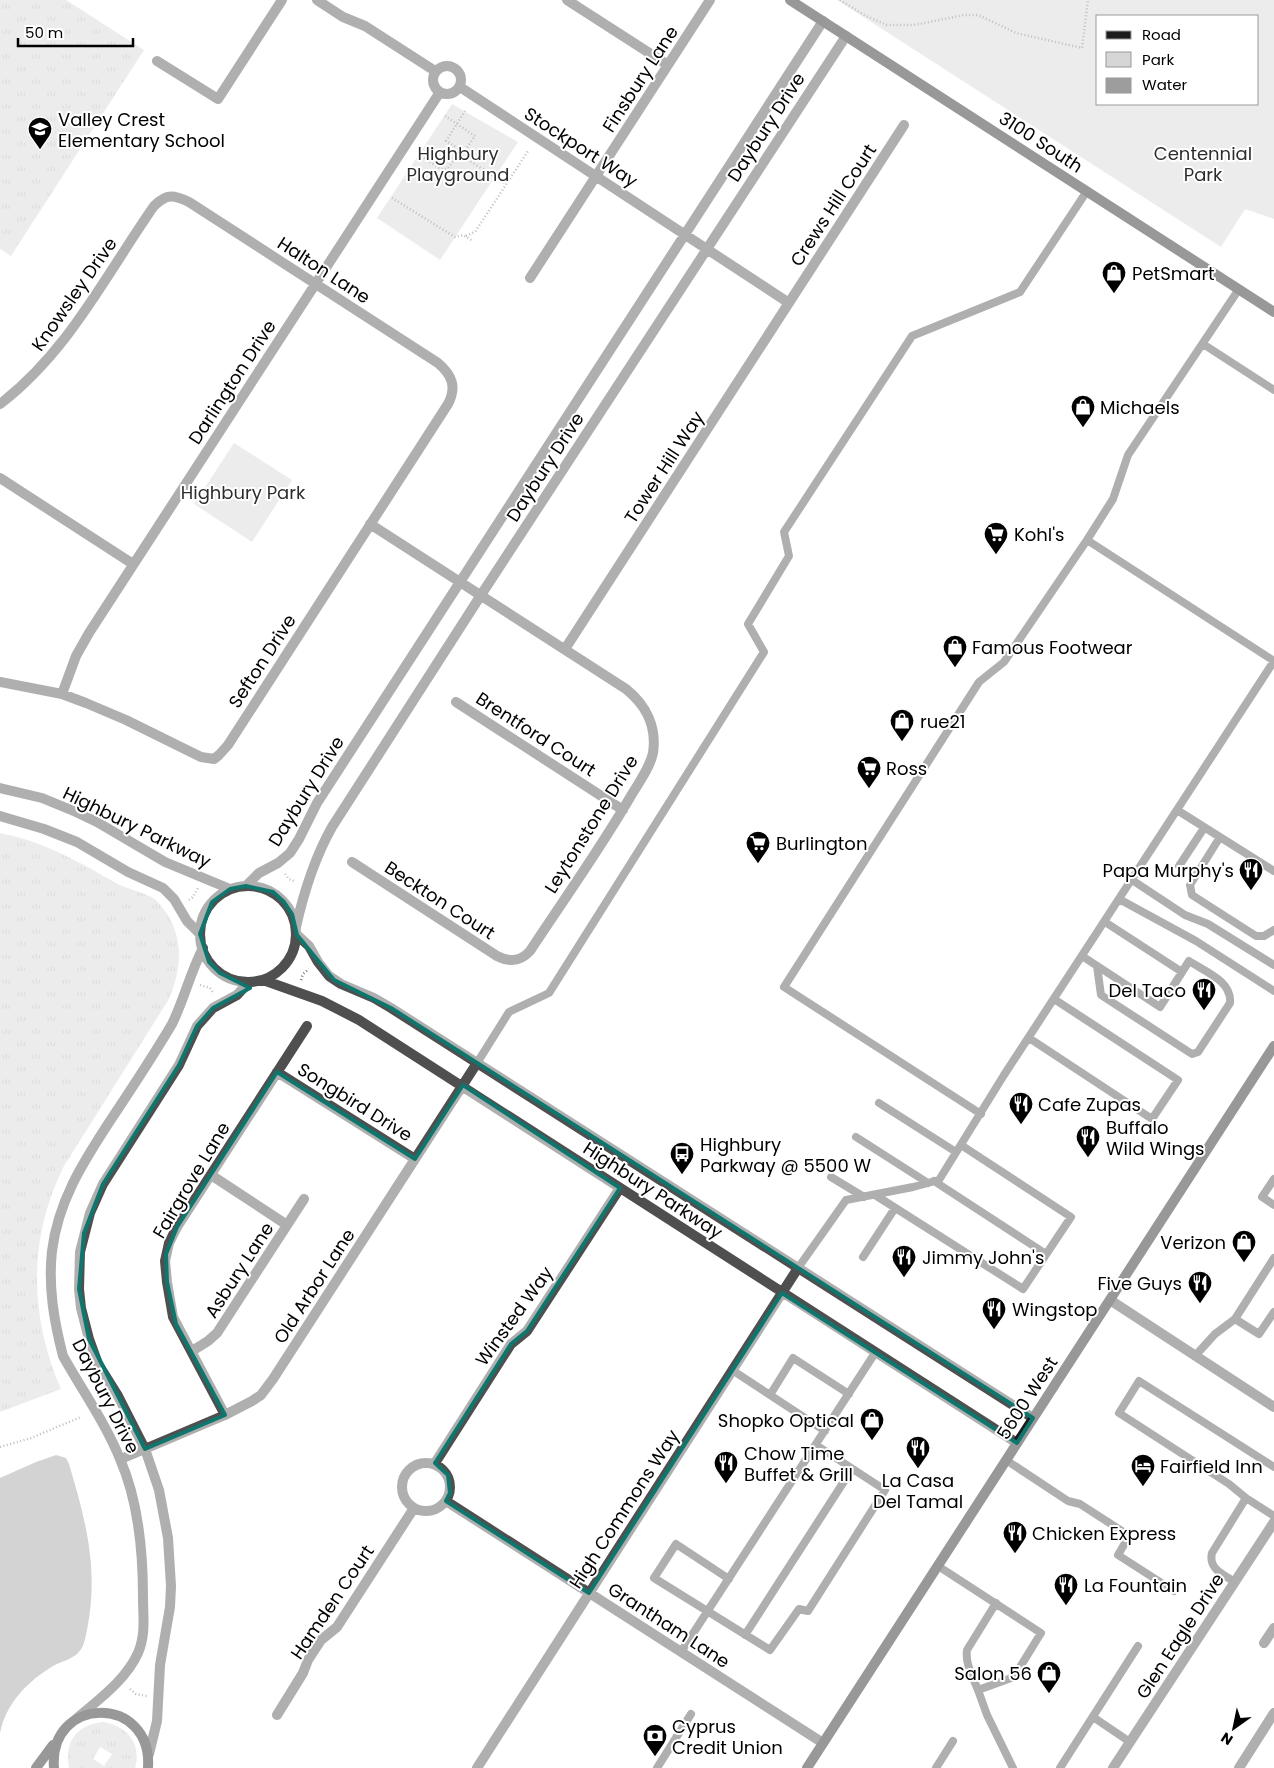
<svg xmlns="http://www.w3.org/2000/svg" width="1274" height="1768" viewBox="0 0 1274 1768" font-family="Poppins,sans-serif">
<defs>
<pattern id="grass-tufts" width="24" height="20" patternUnits="userSpaceOnUse" patternTransform="scale(1.25)"><rect width="24" height="20" fill="#d6d6d6"/><path d="M3 7l-1-3M5 7V3M7 7l1-3M15 17l-1-3M17 17v-4M19 17l1-3" fill="none" stroke="#b6b6b6"/></pattern>
</defs>
<rect width="100%" height="100%" fill="#fff"/>
<path fill="url(#grass-tufts)" fill-rule="evenodd" d="M0,0H66L144,50L11,256L0,249Z
M0,833C42,841 78,861 114,882C126,889 141,891 153,898C160,903 163,909 168,915C184,943 181,970 169,999L64,1166C28,1238 29,1315 61,1389L0,1412Z
M103,1722C127,1726 142,1743 135,1768H69C64,1742 76,1725 103,1722ZM100,1747L112,1754L104,1766L93,1759Z"/>
<path fill="#d6d6d6" fill-rule="evenodd" d="M837,0H1274V219L1245,209L1221,247ZM1098,16H1258V104H1098Z
M452,104L518,142L440,260L377,218Z
M234,443L292,480L252,542L194,504Z"/>
<path fill="#9d9d9d" d="M56,1455L66,1458L69,1464C86,1521 99,1570 87,1630C85,1639 84,1648 77,1654C70,1660 60,1662 53,1666C28,1681 6,1703 0,1733V1478L36,1462Z"/>
<g fill="none" stroke-linecap="round" stroke-linejoin="round">
<path stroke="#717171" stroke-width="2.5" stroke-dasharray="1 2.5" stroke-linecap="butt" d="M840,0L866,16L887,25H914L964,15H978L1016,33L1082,48L1088,0
M445,116L475,136L464,152
M462,155L464,152L446,141L465,111
M421,156L441,169H447L459,154L506,184
M392,198L455,237L463,235L473,241
M466,236L475,232L528,151
M285,874L289,879L296,882
M189,900L193,897L198,888
M301,980L303,974L309,969
M200,985L210,988L214,994
M0,1447L31,1438L81,1417
M130,1689L136,1694L147,1696"/>
<path stroke="#4f4f4f" stroke-width="8" d="M1203,344L1274,390
M1087,540L1274,661
M1177,810L1274,871
M1220,837L1190,885L1192,895L1256,936H1264L1274,930
M1179,866L1204,828
M1132,880L1185,915L1208,924L1274,965
M1119,899L1196,941L1274,991
M1105,922L1182,972
M1082,956L1160,1007L1189,961C1206,972 1232,981 1230,1003L1198,1052L1192,1054L1101,995L1097,966
M1029,1038L1152,1119L1178,1080L1054,999
M477,1063L509,1012L549,993L764,652L748,624L789,556L784,532L912,336L1020,292L1087,191
M879,1103L956,1152
M981,1114L784,987L979,682L1004,662L1087,540L1113,499L1128,455L1239,289
M856,1137L928,1183
M831,1177L864,1197
M1274,1179L1262,1197L1274,1205
M934,1181L1046,1254
M875,1195L1023,1289L1071,1217L961,1145
M863,1257L895,1208
M798,1268L846,1200L913,1187L939,1180L1004,1075L1274,661
M1235,1319L1259,1334L1274,1312
M1195,1356L1215,1334L1235,1319L1274,1258
M732,1370L825,1431
M770,1395L793,1358L849,1394
M1006,1460L1068,1501L1080,1504L1125,1533V1543L1118,1555L1174,1591
M1274,1467L1139,1381L1119,1413L1229,1484L1246,1498L1274,1516
M938,1566L1041,1633L1014,1677L978,1690L987,1715L1013,1768
M729,1579L676,1544L654,1578L770,1650L799,1609L808,1611L885,1490L816,1445
M1235,1582C1224,1575 1208,1569 1212,1553L1246,1498
M745,1635L852,1469
M681,1652L875,1353
M978,1690C973,1677 965,1664 967,1650L996,1603
M1093,1717L1130,1742
M657,1768L691,1714
M936,1768L953,1741
M1060,1768L1138,1646"/>
<path stroke="#4f4f4f" stroke-width="10" d="M317,0L343,17L365,26L435,71
M567,0L668,65
M157,61L218,99L282,0
M433 80a14 14 0 1 1 28 0a14 14 0 1 1-28 0Z
M460,87L789,303
M530,278L710,0
M0,404C69,351 105,276 154,206C167,193 174,195 189,202L438,363C452,375 457,387 448,404L228,745L219,755L214,759L201,757L126,720L86,703L62,694L0,682
M0,478L133,564
M565,649L904,125
M62,694L76,656L89,633L440,92
M456,702L623,810
M0,788L42,798L76,812L97,822L165,862L230,889
M0,816L44,829L77,842L128,872L163,888L174,899L187,921L200,934
M352,862L497,956C509,962 520,962 530,951C564,899 601,848 632,794C640,781 650,767 653,753C657,727 646,705 626,689L370,524
M246,886L259,873L278,863L290,853L299,839L317,803L823,21
M200 934a48 48 0 1 1 96 0a48 48 0 1 1-96 0Z
M296,927C304,891 314,859 332,827L481,595L846,36
M297,935L309,946L318,962L329,976L341,984L374,998L391,1008L1033,1418
M263,980L322,1001L359,1020L1017,1443
M277,1072L415,1159
M211,1175L287,1225
M1110,1300L1274,1407
M192,1351L208,1341L217,1333L304,1199
M225,1415L173,1317L167,1282L165,1261L169,1243L177,1227L307,1026
M121,1459L225,1415L252,1401L261,1395L273,1379L477,1063
M402 1487a24 24 0 1 1 48 0a24 24 0 1 1-48 0Z
M435,1463L511,1344L527,1331L620,1188
M446,1501L823,1743
M1264,1643L1274,1628
M277,1715L303,1673L308,1660L321,1640L337,1627L414,1508
M76,1719C98,1700 126,1680 138,1653C146,1634 143,1617 143,1597C143,1553 138,1500 120,1459C106,1424 82,1390 63,1356C54,1321 48,1287 52,1251C58,1202 82,1164 108,1124C130,1091 152,1058 172,1024C184,1000 190,973 203,948
M149,1754L157,1721L160,1665L170,1607L171,1586L168,1538L159,1490L145,1449L118,1396L98,1364L89,1339L81,1308L79,1289L80,1252L90,1213L103,1184L179,1065L197,1026L213,1008L237,995L249,982
M477,1768L798,1268
M1113,1768L1274,1522
M1239,1768L1274,1713"/>
<path stroke="#1c1c1c" stroke-width="10" d="M790,0L1274,312
M36,1768L53,1745
M54,1768C48,1695 153,1694 148,1768
M807,1768L1274,1046"/>
</g>
<path d="M0 0H1274V1768H0ZM246,886L273,892L284,902L292,914L297,935L334,980L391,1008L1033,1418L1017,1443L782,1293L589,1593L446,1501L450,1493L448,1475L435,1463L511,1344L527,1331L620,1188L463,1085L415,1159L277,1072L177,1227L166,1254L167,1282L176,1324L225,1415L145,1449L89,1339L79,1289L84,1233L103,1184L179,1065L197,1026L213,1008L250,988L220,973L209,962L200,934L212,902L230,889Z" fill="#fff" fill-opacity=".55" fill-rule="evenodd"/>
<path fill="none" stroke="#0f766e" stroke-width="4" stroke-linejoin="round" d="M246,886L273,892L284,902L292,914L297,935L334,980L391,1008L1033,1418L1017,1443L782,1293L589,1593L446,1501L450,1493L448,1475L435,1463L511,1344L527,1331L620,1188L463,1085L415,1159L277,1072L177,1227L166,1254L167,1282L176,1324L225,1415L145,1449L89,1339L79,1289L84,1233L103,1184L179,1065L197,1026L213,1008L250,988L220,973L209,962L200,934L212,902L230,889Z"/>
<defs>
<symbol id="school-pin" viewBox="-11 -11 22 30"><path d="M0 17L-7.5 6A9.5 9.5 0 1 1 7.5 6Z" fill="#000" stroke="#fff"/><path d="M0-5L7-2L0 1L-7-2ZM-4 1L0 2.5L4 1V4Q0 6-4 4Z" fill="#fff"/></symbol>
<symbol id="shop-pin" viewBox="-11 -11 22 30"><path d="M0 17L-7.5 6A9.5 9.5 0 1 1 7.5 6Z" fill="#000" stroke="#fff"/><path d="M-5-2.5h2.3a2.7 3.5 0 0 1 5.4 0H5L5.5 6h-11ZM-1.5-2.5h3a1.5 2.3 0 0 0-3 0Z" fill="#fff"/></symbol>
<symbol id="supermarket-pin" viewBox="-11 -11 22 30"><path d="M0 17L-7.5 6A9.5 9.5 0 1 1 7.5 6Z" fill="#000" stroke="#fff"/><path d="M-6-5.5h2.5l.6 2H6L4.5 2H-2.5L-4.4-4H-6ZM-1.5 3.2a1.3 1.3 0 1 0 .1 0ZM3 3.2a1.3 1.3 0 1 0 .1 0Z" fill="#fff"/></symbol>
<symbol id="restaurant-pin" viewBox="-11 -11 22 30"><path d="M0 17L-7.5 6A9.5 9.5 0 1 1 7.5 6Z" fill="#000" stroke="#fff"/><path d="M-5-6h1v4h1v-4h1v4h1v-4h1v5L-1.5 .5V6h-2V.5L-5-1ZM5-6V6H3V1.5H1.5Q1.5-4 5-6Z" fill="#fff"/></symbol>
<symbol id="bus-pin" viewBox="-11 -11 22 30"><path d="M0 17L-7.5 6A9.5 9.5 0 1 1 7.5 6Z" fill="#000" stroke="#fff"/><path d="M-5-6H5V4H4V6H2V4H-2V6H-4V4H-5ZM-3.5-4V0h7V-4ZM-3.5 1.2v1.5H-2V1.2ZM2 1.2v1.5H3.5V1.2Z" fill="#fff"/></symbol>
<symbol id="hotel-pin" viewBox="-11 -11 22 30"><path d="M0 17L-7.5 6A9.5 9.5 0 1 1 7.5 6Z" fill="#000" stroke="#fff"/><path d="M-6-4.5h1.5V1H6V5H4.5V3h-9V5H-6ZM-4 0a1.8 1.8 0 1 1 3.6 0ZM.5 0V-2.5h3Q6-2.5 6 0Z" fill="#fff"/></symbol>
<symbol id="bank-pin" viewBox="-11 -11 22 30"><path d="M0 17L-7.5 6A9.5 9.5 0 1 1 7.5 6Z" fill="#000" stroke="#fff"/><path d="M-6-4H6V4H-6ZM0-2.3a2.3 2.3 0 1 0 0 4.6a2.3 2.3 0 1 0 0-4.6Z" fill="#fff"/></symbol>
</defs>
<g fill-rule="evenodd">
<use href="#school-pin" x="26" y="115" width="28" height="38"/>
<use href="#shop-pin" x="1100" y="259" width="28" height="38"/>
<use href="#shop-pin" x="1069" y="393" width="28" height="38"/>
<use href="#supermarket-pin" x="982" y="520" width="28" height="38"/>
<use href="#shop-pin" x="941" y="633" width="28" height="38"/>
<use href="#shop-pin" x="888" y="707" width="28" height="38"/>
<use href="#supermarket-pin" x="855" y="754" width="28" height="38"/>
<use href="#supermarket-pin" x="744" y="829" width="28" height="38"/>
<use href="#restaurant-pin" x="1237" y="856" width="28" height="38"/>
<use href="#restaurant-pin" x="1190" y="976" width="28" height="38"/>
<use href="#restaurant-pin" x="1007" y="1090" width="28" height="38"/>
<use href="#restaurant-pin" x="1074" y="1123" width="28" height="38"/>
<use href="#bus-pin" x="668" y="1140" width="28" height="38"/>
<use href="#shop-pin" x="1230" y="1228" width="28" height="38"/>
<use href="#restaurant-pin" x="890" y="1243" width="28" height="38"/>
<use href="#restaurant-pin" x="1186" y="1269" width="28" height="38"/>
<use href="#restaurant-pin" x="980" y="1295" width="28" height="38"/>
<use href="#shop-pin" x="858" y="1406" width="28" height="38"/>
<use href="#restaurant-pin" x="904" y="1434" width="28" height="38"/>
<use href="#restaurant-pin" x="712" y="1449" width="28" height="38"/>
<use href="#hotel-pin" x="1129" y="1452" width="28" height="38"/>
<use href="#restaurant-pin" x="1001" y="1519" width="28" height="38"/>
<use href="#restaurant-pin" x="1052" y="1571" width="28" height="38"/>
<use href="#shop-pin" x="1035" y="1659" width="28" height="38"/>
<use href="#bank-pin" x="641" y="1722" width="28" height="38"/>
</g>
<g text-anchor="middle" dominant-baseline="central" stroke-width="4" stroke-linejoin="round" paint-order="stroke">
<g font-size="18" fill="#000" stroke="#fff">
<text transform="translate(640 79) rotate(-57)">Finsbury Lane</text>
<text transform="translate(766 127) rotate(-57)">Daybury Drive</text>
<text transform="translate(1041 142) rotate(33)">3100 South</text>
<text transform="translate(581 147) rotate(33)">Stockport Way</text>
<text transform="translate(833 205) rotate(-57)">Crews Hill Court</text>
<text transform="translate(324 270) rotate(33)">Halton Lane</text>
<text transform="translate(74 294) rotate(-55)">Knowsley Drive</text>
<text transform="translate(232 382) rotate(-57)">Darlington Drive</text>
<text transform="translate(545 467) rotate(-57)">Daybury Drive</text>
<text transform="translate(664 467) rotate(-57)">Tower Hill Way</text>
<text transform="translate(262 661) rotate(-57)">Sefton Drive</text>
<text transform="translate(536 734) rotate(33)">Brentford Court</text>
<text transform="translate(306 791) rotate(-58)">Daybury Drive</text>
<text transform="translate(591 824) rotate(-58)">Leytonstone Drive</text>
<text transform="translate(137 827) rotate(26)">Highbury Parkway</text>
<text transform="translate(440 900) rotate(33)">Beckton Court</text>
<text transform="translate(355 1102) rotate(32)">Songbird Drive</text>
<text transform="translate(191 1180) rotate(-59)">Fairgrove Lane</text>
<text transform="translate(653 1190) rotate(33)">Highbury Parkway</text>
<text transform="translate(239 1270) rotate(-57)">Asbury Lane</text>
<text transform="translate(314 1286) rotate(-57)">Old Arbor Lane</text>
<text transform="translate(514 1316) rotate(-54)">Winsted Way</text>
<text transform="translate(106 1396) rotate(63)">Daybury Drive</text>
<text transform="translate(1027 1398) rotate(-57)">5600 West</text>
<text transform="translate(624 1509) rotate(-57)">High Commons Way</text>
<text transform="translate(332 1602) rotate(-56)">Hamden Court</text>
<text transform="translate(669 1625) rotate(33)">Grantham Lane</text>
<text transform="translate(1180 1636) rotate(-57)">Glen Eagle Drive</text>
</g>
<g font-size="18" fill="#000" stroke="#fff" text-anchor="start">
<text x="58" y="119">Valley Crest<tspan x="58" dy="21">Elementary School</tspan></text>
<text x="1132" y="273">PetSmart</text>
<text x="1100" y="407">Michaels</text>
<text x="1014" y="534">Kohl's</text>
<text x="972" y="647">Famous Footwear</text>
<text x="920" y="721">rue21</text>
<text x="886" y="768">Ross</text>
<text x="776" y="843">Burlington</text>
<text x="1234" y="870" text-anchor="end">Papa Murphy's</text>
<text x="1186" y="990" text-anchor="end">Del Taco</text>
<text x="1038" y="1104">Cafe Zupas</text>
<text x="1106" y="1127">Buffalo<tspan x="1106" dy="21">Wild Wings</tspan></text>
<text x="700" y="1144">Highbury<tspan x="700" dy="21">Parkway @ 5500 W</tspan></text>
<text x="1226" y="1242" text-anchor="end">Verizon</text>
<text x="922" y="1257">Jimmy John's</text>
<text x="1182" y="1283" text-anchor="end">Five Guys</text>
<text x="1012" y="1309">Wingstop</text>
<text x="854" y="1420" text-anchor="end">Shopko Optical</text>
<text x="744" y="1453">Chow Time<tspan x="744" dy="21">Buffet &amp; Grill</tspan></text>
<text x="1160" y="1466">Fairfield Inn</text>
<text x="918" y="1480" text-anchor="middle">La Casa<tspan x="918" dy="21">Del Tamal</tspan></text>
<text x="1032" y="1533">Chicken Express</text>
<text x="1084" y="1585">La Fountain</text>
<text x="1032" y="1673" text-anchor="end">Salon 56</text>
<text x="672" y="1726">Cyprus<tspan x="672" dy="21">Credit Union</tspan></text>
</g>
<g font-size="18" fill="#2d2d2d" stroke="#fff">
<text x="458" y="153">Highbury<tspan x="458" dy="21">Playground</tspan></text>
<text x="1203" y="153">Centennial<tspan x="1203" dy="21">Park</tspan></text>
<text x="243" y="492">Highbury Park</text>
</g>
</g>
<rect x="1096" y="15" width="162" height="90" fill="#ffffff" stroke="#999999"/>
<rect x="1106" y="31" width="25" height="8" fill="#1c1c1c" stroke="#999999"/>
<text x="1142" y="40" font-size="15" fill="#000000">Road</text>
<rect x="1106" y="52" width="25" height="15" fill="#d6d6d6" stroke="#999999"/>
<text x="1142" y="65" font-size="15" fill="#000000">Park</text>
<rect x="1106" y="78" width="25" height="15" fill="#9d9d9d" stroke="#999999"/>
<text x="1142" y="90" font-size="15" fill="#000000">Water</text>
<g transform="translate(1234 1728) rotate(213)" stroke="#ffffff" stroke-width="4" paint-order="stroke">
<path d="M0-4L9 19L0 12L-9 19Z" fill="#000000"/>
<text y="-8" font-size="14" font-weight="bold" text-anchor="middle" fill="#000000">N</text>
</g>
<path d="M18 38v8h115v-8" fill="none" stroke="#000000" stroke-width="2.5"/>
<text x="25" y="38" font-size="15" fill="#000000" stroke="#ffffff" stroke-width="4" paint-order="stroke">50 m</text>
</svg>
